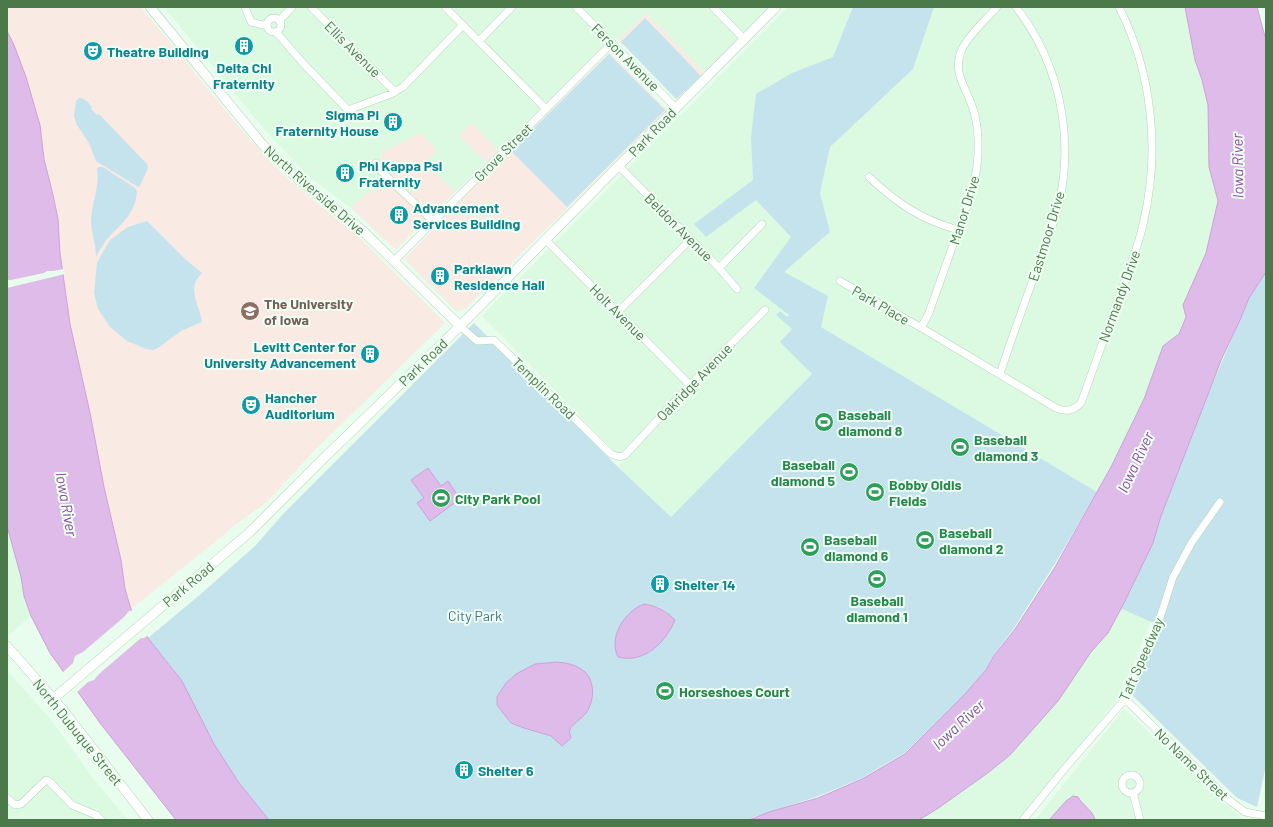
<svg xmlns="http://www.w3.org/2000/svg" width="1273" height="827" viewBox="0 0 1273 827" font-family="Barlow,sans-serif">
<rect width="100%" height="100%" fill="#e8fded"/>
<path fill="#dcfae2" d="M164,7H770L705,73L646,13L618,40L613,37L498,150L471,124L459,136L486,162L455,192L424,162L381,153L384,177L351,208L307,175L264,129Z
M788,7H1185L1195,60L1202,80L1208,105L1209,167L1218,201L1206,253L1183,305L1186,317L1179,334L1163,346L1144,399L1111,467L1097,492L794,311L787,318L780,311L776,315L792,329L780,342L812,374L671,518L618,467L624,461L482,316Z
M7,526L21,577L24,596L31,616L9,635L7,633Z
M1118,607L1151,622L1118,698L1019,820H919L937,809Z
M7,670L52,721L92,777L128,820H7Z
M1124,709L1243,820H1035Z"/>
<path fill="#faeae4" d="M7,7H141L245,134L282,174L359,237L445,323L313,452L267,502L235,525L221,537L131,609L125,589L121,560L104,487L90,413L70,324L60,253L58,219L53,195L44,159L40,125L26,77L14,45L7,31Z
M646,13L705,73L678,99L618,40Z
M610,52L667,110L465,309L456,311L404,259L492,168Z
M471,123L498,150L486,162L459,136Z
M421,133L437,151L424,163L455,192L433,214L384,169L381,153Z
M384,177L427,218L396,250L351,208Z"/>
<path fill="#c5e3ec" d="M853,7H934L913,69L830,147L820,193L830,232L784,272L828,296L821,327L1097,492L1056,562L1014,628L991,659L986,670L966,693L905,753L875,770L862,778L816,797L754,817L749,820H269L239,783L214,744L173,669L148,638L202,593L256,545L284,513L474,323L618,467L671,517L812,374L780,342L792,329L776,315L780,311L787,317L789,315L754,288L791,237L756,200L706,237L694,224L753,180L751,137L756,94L792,73L833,57Z
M645,18L701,76L676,99L621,42Z
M609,54L665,110L567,207L511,151Z
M79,98C85,98 89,103 92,107L91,109L97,115L99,114L147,164L148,168L140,186L138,187L96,161L89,143L77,125L74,116L76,101Z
M99,167H103L135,188L137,191C136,213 121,224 108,238C103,244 99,251 96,257C96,245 91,232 91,219C92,202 100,186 97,169Z
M147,221L185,259L202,273C186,289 199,303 202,322L181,331L158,348L153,350L146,349L127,341L110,327L98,309L94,293L97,263L103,252L110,240L128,227Z
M1266,254V765L1257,807L1237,798L1132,695L1162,625L1151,622L1118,607L1249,298Z"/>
<path fill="#debbe8" stroke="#cea1da" d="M1185,7H1257L1266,40V272L1249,298L1240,320L1222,358L1161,516L1153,543L1123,605L1108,633L1091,652L1058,701L1010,755L989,772L937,809L919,820H749L769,812L818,798L862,779L905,754L965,694L986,670L993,657L1015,629L1055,567L1111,467L1144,399L1163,346L1179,334L1186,317L1183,305L1206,253L1218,201L1209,167L1208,105L1202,80L1195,60Z
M7,31L14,45L26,77L40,125L44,159L53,195L58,219L60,253L70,324L90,413L104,487L121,560L125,589L131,609L148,638L182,681L214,744L239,783L269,820H176L100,723L50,653L31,616L24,596L21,577L7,526Z
M428,468L441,486L448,481L460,499L430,521L417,503L424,498L411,480Z
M644,604C654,605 668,612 675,620C666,642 644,664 618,657C608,637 625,611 644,604Z
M557,662C565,663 574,664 581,669C596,678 595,701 586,713C582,718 572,725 570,729C569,732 570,735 571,738L562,746L551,736L524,728L511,723L497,705V697L506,683L516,674L535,664Z
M1073,796L1078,797C1083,806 1093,810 1095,820H1049L1066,801Z"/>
<path fill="#e8fded" d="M64,269L65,274L7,288V280H11L44,273L47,271H53Z
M134,610L149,635L144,638H141L99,674L94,680L88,682L76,693L62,673L73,663L75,656L83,652L124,617L129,611Z"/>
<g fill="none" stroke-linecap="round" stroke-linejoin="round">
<defs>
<path id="street" d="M245,7L251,22L267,26
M311,7L395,92
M445,7L546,109
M576,7L676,108
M713,7L744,39
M267 25a7 7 0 1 1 14 0a7 7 0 1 1-14 0Z
M279,21L292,7
M276,32L302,62L348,110L391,94L403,87L463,25
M479,41L512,7
M376,163L379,169L434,222
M619,166L719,268L737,289
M869,177C898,204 920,219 958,230
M546,240L690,385
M394,261L612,43
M719,268L762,224
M840,281L925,330L1056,408C1066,412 1073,411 1081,403C1094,367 1107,330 1120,294C1129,270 1139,245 1144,220C1160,149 1152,72 1119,7
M618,312L691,239
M460,326L477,341L494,340L611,454L620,457L625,455L690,385L765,310
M921,328L929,313C938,287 948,260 957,233C965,211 974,190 977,166C979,148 979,130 974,112C968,89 951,74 962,49C970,33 986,20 997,7
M1000,374C1013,333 1029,292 1043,251C1048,237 1054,223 1058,208C1075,138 1060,64 1016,7
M1125,699L1229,800L1245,812L1266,816
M1122 784a9 9 0 1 1 18 0a9 9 0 1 1-18 0Z
M1133,793L1140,820
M7,798L15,805L21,804L46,780L49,781L72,805L96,815L101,820
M1023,820L1066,767L1125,699L1158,624L1173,577L1192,542L1220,502"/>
<path id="secondary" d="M150,7L262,144L299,180L363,231L460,326
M7,646L64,711L148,820
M54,698L250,532L323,459L460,326L776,7"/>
</defs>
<use href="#street" stroke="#b3d5b5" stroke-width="8"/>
<use href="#secondary" stroke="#add6b0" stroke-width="10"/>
<use href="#street" stroke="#fff" stroke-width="7"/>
<use href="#secondary" stroke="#fff" stroke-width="9"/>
</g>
<defs>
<symbol id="building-disc" viewBox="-11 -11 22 22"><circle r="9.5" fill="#0f9aa8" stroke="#effff3"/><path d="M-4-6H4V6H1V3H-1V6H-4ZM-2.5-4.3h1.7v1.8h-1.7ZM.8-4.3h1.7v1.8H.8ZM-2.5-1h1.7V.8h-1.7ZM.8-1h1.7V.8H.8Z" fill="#fff"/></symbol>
<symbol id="theatre-disc" viewBox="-11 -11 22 22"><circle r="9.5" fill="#0f9aa8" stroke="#effff3"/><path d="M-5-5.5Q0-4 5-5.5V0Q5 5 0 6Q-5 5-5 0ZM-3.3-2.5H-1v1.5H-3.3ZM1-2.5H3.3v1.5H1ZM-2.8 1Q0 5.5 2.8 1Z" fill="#fff"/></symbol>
<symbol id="university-disc" viewBox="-11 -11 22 22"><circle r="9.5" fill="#8d6e63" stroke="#effff3"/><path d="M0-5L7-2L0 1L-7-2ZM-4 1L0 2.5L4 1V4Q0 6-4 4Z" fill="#fff"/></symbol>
<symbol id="stadium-disc" viewBox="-11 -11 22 22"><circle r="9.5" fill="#2e9e5b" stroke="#effff3"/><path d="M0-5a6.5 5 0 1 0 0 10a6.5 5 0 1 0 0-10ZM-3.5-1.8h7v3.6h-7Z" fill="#fff"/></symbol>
</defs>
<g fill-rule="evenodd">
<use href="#building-disc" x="233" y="35" width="22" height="22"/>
<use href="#theatre-disc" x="82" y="40" width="22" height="22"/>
<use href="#building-disc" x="382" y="111" width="22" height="22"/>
<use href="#building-disc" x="334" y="162" width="22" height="22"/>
<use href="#building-disc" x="388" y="204" width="22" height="22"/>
<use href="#building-disc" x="429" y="265" width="22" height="22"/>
<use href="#university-disc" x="239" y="300" width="22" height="22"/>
<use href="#building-disc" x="359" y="343" width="22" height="22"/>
<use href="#theatre-disc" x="240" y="394" width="22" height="22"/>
<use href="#stadium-disc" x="813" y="411" width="22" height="22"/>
<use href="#stadium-disc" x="949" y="436" width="22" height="22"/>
<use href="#stadium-disc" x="838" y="461" width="22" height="22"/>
<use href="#stadium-disc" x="864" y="481" width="22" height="22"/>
<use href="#stadium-disc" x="430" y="487" width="22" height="22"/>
<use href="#stadium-disc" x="914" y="529" width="22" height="22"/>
<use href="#stadium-disc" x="799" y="536" width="22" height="22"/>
<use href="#stadium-disc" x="866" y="568" width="22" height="22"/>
<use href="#building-disc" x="649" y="573" width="22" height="22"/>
<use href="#stadium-disc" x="654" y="680" width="22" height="22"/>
<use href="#building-disc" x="453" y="759" width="22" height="22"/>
</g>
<g text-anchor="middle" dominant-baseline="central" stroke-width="4" stroke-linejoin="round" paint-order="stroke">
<g font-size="14" fill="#4b794a" stroke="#effff3">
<text transform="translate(353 49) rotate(45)">Ellis Avenue</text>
<text transform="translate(626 57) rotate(45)">Ferson Avenue</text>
<text transform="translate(652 132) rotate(-46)">Park Road</text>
<text transform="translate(503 152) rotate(-45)">Grove Street</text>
<text transform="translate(315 190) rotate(41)">North Riverside Drive</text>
<text transform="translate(964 210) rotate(-73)">Manor Drive</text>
<text transform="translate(679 227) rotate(45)">Beldon Avenue</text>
<text transform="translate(1046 236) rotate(-73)">Eastmoor Drive</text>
<text transform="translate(1119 296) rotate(-70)">Normandy Drive</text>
<text transform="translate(881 305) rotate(30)">Park Place</text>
<text transform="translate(618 312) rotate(45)">Holt Avenue</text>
<text transform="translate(423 362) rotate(-44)">Park Road</text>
<text transform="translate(694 382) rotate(-46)">Oakridge Avenue</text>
<text transform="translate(544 388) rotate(44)">Templin Road</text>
<text transform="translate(188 584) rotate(-40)">Park Road</text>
<text transform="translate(1141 659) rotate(-66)">Taft Speedway</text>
<text transform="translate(78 732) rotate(51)">North Dubuque Street</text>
<text transform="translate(1192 764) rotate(44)">No Name Street</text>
</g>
<g font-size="14" font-weight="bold" fill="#0d838f" stroke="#effff3" text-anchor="start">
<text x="107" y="51">Theatre Building</text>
<text x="244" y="67" text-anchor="middle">Delta Chi<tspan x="244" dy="16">Fraternity</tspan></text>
<text x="379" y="114" text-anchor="end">Sigma Pi<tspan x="379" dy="16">Fraternity House</tspan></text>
<text x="359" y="165">Phi Kappa Psi<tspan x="359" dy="16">Fraternity</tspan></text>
<text x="413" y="207">Advancement<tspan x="413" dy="16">Services Building</tspan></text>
<text x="454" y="268">Parklawn<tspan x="454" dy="16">Residence Hall</tspan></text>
<text x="356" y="346" text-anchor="end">Levitt Center for<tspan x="356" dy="16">University Advancement</tspan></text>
<text x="265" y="397">Hancher<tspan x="265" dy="16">Auditorium</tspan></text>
<text x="674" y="584">Shelter 14</text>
<text x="478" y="770">Shelter 6</text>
</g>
<g font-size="14" font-weight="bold" fill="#785e54" stroke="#effff3" text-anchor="start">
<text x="264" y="303">The University<tspan x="264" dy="16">of Iowa</tspan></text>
</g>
<g font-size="14" font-weight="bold" fill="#27864d" stroke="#effff3" text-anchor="start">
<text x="838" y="414">Baseball<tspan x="838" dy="16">diamond 8</tspan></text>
<text x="974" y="439">Baseball<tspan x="974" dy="16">diamond 3</tspan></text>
<text x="835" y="464" text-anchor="end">Baseball<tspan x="835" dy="16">diamond 5</tspan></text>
<text x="889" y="484">Bobby Oldis<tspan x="889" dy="16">Fields</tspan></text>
<text x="455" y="498">City Park Pool</text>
<text x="939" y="532">Baseball<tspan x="939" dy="16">diamond 2</tspan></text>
<text x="824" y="539">Baseball<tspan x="824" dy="16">diamond 6</tspan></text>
<text x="877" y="600" text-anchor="middle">Baseball<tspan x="877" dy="16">diamond 1</tspan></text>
<text x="679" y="691">Horseshoes Court</text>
</g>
<g font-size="14" fill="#47758b" stroke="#effff3">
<text x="475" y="615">City Park</text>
</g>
<g font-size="15" font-style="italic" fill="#914ca3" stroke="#effff3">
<text transform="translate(1237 166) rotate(-91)">Iowa River</text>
<text transform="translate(1135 462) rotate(-65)">Iowa River</text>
<text transform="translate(67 504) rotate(80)">Iowa River</text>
<text transform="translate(958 724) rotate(-43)">Iowa River</text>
</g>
</g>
<rect width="1273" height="827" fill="none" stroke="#4b794a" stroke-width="16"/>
</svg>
